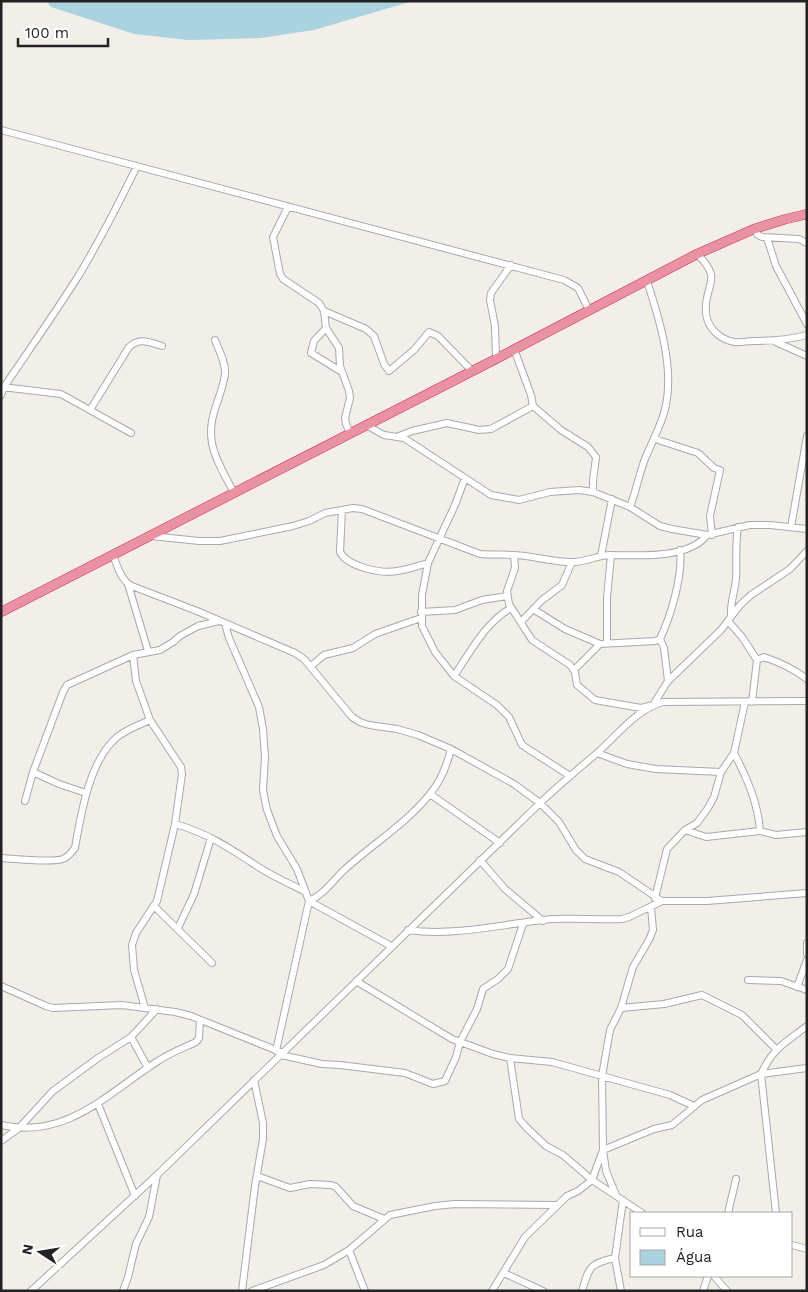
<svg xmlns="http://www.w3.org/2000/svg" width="808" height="1292" viewBox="0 0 808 1292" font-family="'Work Sans',sans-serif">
<rect width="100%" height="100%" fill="#f2efe9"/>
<path fill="#aad3df" d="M46,1H413L314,30L261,38L188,40L134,34L51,7Z"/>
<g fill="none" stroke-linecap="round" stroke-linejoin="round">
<defs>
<path id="minor" d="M1,130L564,280L578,288L589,310
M288,207L273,237L280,274L283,279L319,303L324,311L326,328L339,348L340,366L349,391L350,398L345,418L346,424L350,433
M754,229L758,235L762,237L799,239L807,243
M767,238L776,266L807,324
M697,254C725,281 703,284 706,314C708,328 719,339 734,342C740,343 747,341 753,341C772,341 788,340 807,335
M324,311L366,329L374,336L384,364L389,371L414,350L429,332L438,336L472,371
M326,328L314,341L311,353L342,372
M215,340C219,351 226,363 225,374C222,398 207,416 212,443C215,460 226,477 234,493
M776,342L807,356
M496,359L495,326L490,300L491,293L511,265
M2,387L61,394L131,433
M1,395L4,387C29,350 55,313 79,275C100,240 119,203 137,166
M533,406L561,430L588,447L596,457C595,468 592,480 593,492
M90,410L129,347C139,337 149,342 162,346
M366,425L384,435L404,438L491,495L519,500L550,492L579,490L593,492L630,507L660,526L672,529L707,535L750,525H770L807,529
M399,436L412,431L447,423L479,430L491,429L533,406L531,395L514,349
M655,439L698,453L714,468L720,470L710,516L712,535
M465,478L455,505L428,563L422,595V626L435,652L454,676L497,705L509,717L522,745L570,776
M630,507C636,492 639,474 645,459C652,441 662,425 666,405C674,366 659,318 647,281
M342,510L340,552C348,567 381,574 397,571C407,570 418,566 428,563
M791,527L807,436
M151,536L199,541H220L293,526L309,521L325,513L353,508L362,509L480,554C492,555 503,554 515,555C535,556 555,563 575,562C587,561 597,556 609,555C636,555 688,560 707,535
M113,555C117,565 121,581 132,586L197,611L295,653L304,659L352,717L360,722L369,725L397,729L418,735L451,749L514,784L540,803L559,822L576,850L585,859L619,872L662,901
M514,555L515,568L507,591L509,604L532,640L570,665L575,672L577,685L595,700L641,708L653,705L668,681L721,630L740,605L751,595L790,569L807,551
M601,556L612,499
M128,584L148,651
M533,609L565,629L600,644L655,641L660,639C671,615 683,576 680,550
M421,612L455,610L482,600L507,596
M731,615C730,603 735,591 736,579C737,561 735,546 738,527
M728,621L742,637L757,660L752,702
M521,622L541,601L562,585L572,562
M225,624L229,638L259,707L263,729L265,757L263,790L267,810L277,836L297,869L309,901L391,946
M660,639L664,648L668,681
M607,643V598L611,555
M133,655L136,681L150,720L181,767L182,774L175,824L157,901L136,933L132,945L134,970L145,1008
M757,660L764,657C779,662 794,669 807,679
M311,666L324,655L353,648L375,634L421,618
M574,670L600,644
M454,676C471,651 485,623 511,608
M597,753L627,764L656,769L721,772
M734,753C747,778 758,803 760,831
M33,772L59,784L86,793
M430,794L500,843
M25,801L33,772L63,692L67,685L133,655L160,650L173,642L180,636L198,626L219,621
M175,824C208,833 231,849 260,868C274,877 290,884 304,891
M685,830L706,837L760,831L776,835L807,832
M1,858C16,859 51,863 63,859C68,857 72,852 75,848C81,814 89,762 116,738C125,730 139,725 150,720
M480,860L505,889L543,921
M655,898L667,849L685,830L697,823L708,808L714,797L721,772L734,753L745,702
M309,901C323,895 332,882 343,871C371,845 406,824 430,794C440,782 447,765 451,749
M154,906L212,963
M178,928L194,894L211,838
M408,930C456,937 505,923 553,919C576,918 599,920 622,919L629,917L662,901H707L807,893
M807,943V954
M748,980L781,981L807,990
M356,981L452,1039L493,1054L510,1058L552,1062L670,1095L694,1106
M1,986L46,1006L53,1008L122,1005L175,1012L191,1016L283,1053
M797,987L807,960
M621,1008L664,1004L702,995L742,1015L776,1049
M131,1037L148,1068
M276,1051L309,901
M281,1055L322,1064L340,1065L405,1073L433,1084L445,1081L456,1057L460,1042L477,1009L483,989L498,979L508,969L523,924
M510,1058L519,1119L527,1128L546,1146L563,1155L592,1180L642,1213
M98,1104L135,1196
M1,1125C67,1140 109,1092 158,1061C170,1053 183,1048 196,1042L199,1038L200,1020
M1,1141L19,1128L53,1091L98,1058L131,1037L157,1009
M257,1176L290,1188L310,1184L331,1185L336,1187L353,1206L384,1219
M616,1195L606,1171L603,1150L654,1129L672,1125L702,1100L761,1074L807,1068
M728,1213L736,1179
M776,1213L761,1074C773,1048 785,1043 807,1026
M792,1245L807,1249
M349,1250L365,1291
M504,1273L543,1291
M714,1276L727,1291
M31,1291L157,1175L540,803C558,786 577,770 596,754C617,736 635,710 663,702L807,701
M123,1291L128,1277L136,1244L149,1217L157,1175
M242,1291L255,1186L263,1139V1123L254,1080
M252,1291L324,1265L349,1250L390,1215L435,1206L455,1204L556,1205
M492,1291L525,1237L567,1196L578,1191L592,1180L603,1150L602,1076L610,1030L621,1008L633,967L649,940L653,930L651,907
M582,1291C589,1267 590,1263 615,1258
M621,1291L615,1258L623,1200
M703,1291L708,1276"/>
<path id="highway" d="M1,612L496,359L697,254L754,229L786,219L807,214"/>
</defs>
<use href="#minor" stroke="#a9a9a9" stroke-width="8"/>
<use href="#highway" stroke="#dc2a67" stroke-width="10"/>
<use href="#minor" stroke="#fff" stroke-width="6"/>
<use href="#highway" stroke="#e892a2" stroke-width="9"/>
</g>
<rect width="808" height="1292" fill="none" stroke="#222222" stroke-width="5"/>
<rect x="630" y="1212" width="162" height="65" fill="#ffffff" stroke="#a7a7a7"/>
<rect x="640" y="1228" width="25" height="8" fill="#ffffff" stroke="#a7a7a7"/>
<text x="676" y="1237" font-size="15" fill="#222222">Rua</text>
<rect x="640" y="1250" width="25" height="15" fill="#aad3df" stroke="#a7a7a7"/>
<text x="676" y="1262" font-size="15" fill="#222222">Água</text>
<g transform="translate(40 1252) rotate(282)" stroke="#ffffff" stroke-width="4" paint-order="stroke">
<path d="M0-4L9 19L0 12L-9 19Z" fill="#222222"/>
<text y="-8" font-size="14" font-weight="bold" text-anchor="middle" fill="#222222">N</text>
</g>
<path d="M18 38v8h90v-8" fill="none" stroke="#222222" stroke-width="2.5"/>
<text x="25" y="38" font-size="15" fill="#222222" stroke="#ffffff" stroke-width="4" paint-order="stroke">100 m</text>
</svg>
